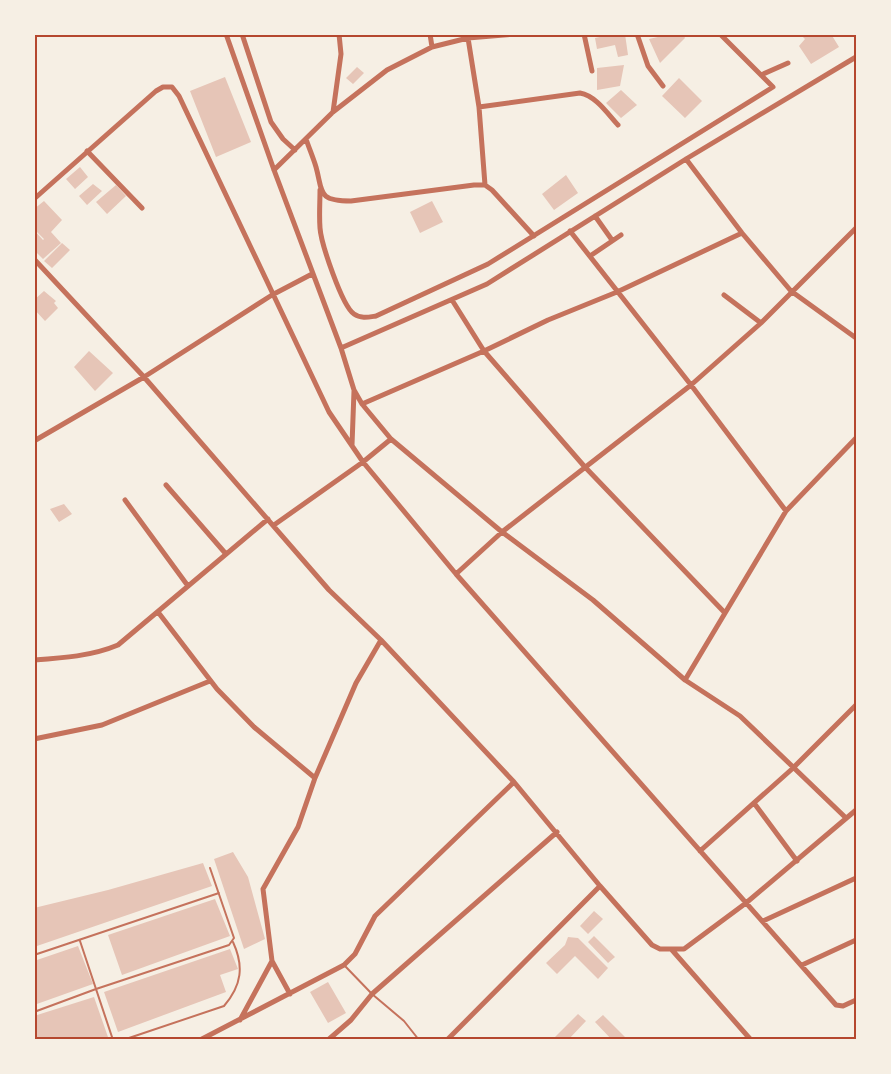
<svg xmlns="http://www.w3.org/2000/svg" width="891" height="1074" viewBox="0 0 891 1074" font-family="'Playfair Display',serif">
<rect width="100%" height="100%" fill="#f6efe4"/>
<path fill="#e6c5b7" d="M614,34H625L628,55L618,57L615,45L597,49L595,38Z
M671,34H683L685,38L660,63L649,39Z
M800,34H831L839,47L811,64L799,46L805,39Z
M624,65L620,86L597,90V68Z
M357,67L364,73L353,84L346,78Z
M225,77L251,142L216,157L190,91Z
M679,78L702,101L685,118L662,96Z
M621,90L637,105L621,118L606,103Z
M80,167L88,177L75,189L66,179Z
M566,175L578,193L554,210L542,194Z
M93,184L102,191L87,205L79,196Z
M116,185L126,196L107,214L96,202Z
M44,201L62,220L51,232L61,243L43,259L34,250V230L43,240L44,239L34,229V209Z
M432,201L443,222L420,233L410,212Z
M62,243L70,250L52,268L44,261Z
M44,291L56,301L54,303L58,308L45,321L34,309V300Z
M89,351L113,373L95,391L74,367Z
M64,504L72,514L59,522L50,509Z
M233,852L248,877L265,939L244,949L214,859Z
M203,863L212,886L34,947V908L108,890Z
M215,899L230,936L122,975L108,935Z
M594,911L603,919L588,934L580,926Z
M594,936L615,957L608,963L588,942Z
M568,937L578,938L608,968L598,979L575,956L557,974L546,963L565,945Z
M78,946L93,984L34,1005V961Z
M230,949L238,969L220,975L226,992L118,1032L104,992Z
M328,982L346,1013L328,1023L310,992Z
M94,997L108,1037L99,1040H34V1016Z
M578,1014L586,1021L568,1040H552Z
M603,1015L628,1040H612L595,1022Z"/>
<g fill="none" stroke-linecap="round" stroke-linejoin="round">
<path stroke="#c5725c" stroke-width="2" d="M80,941L113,1040
M34,955L219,893
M345,966L372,994L404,1021L419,1040
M34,1012L96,989L229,945L234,938L210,868
M123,1040L224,1006C242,985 244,966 233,942"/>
<path stroke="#c5725c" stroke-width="5" d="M226,34L274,170L341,348L354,390L362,404L391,439L502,532L593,600L685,680L740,716L846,818
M242,34L271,122L283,139L295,150
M430,34L432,47
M584,34L592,71
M637,34L648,66L663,86
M468,38L479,107L485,185
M761,75L788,63
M479,107L580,93C596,96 607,113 618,125
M333,112L341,54L339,34
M306,139C309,148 313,157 316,167C323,192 317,201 351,201L474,185H485L492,190L534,236
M87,151L142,208
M686,159L742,233L791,291L856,338
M274,170L333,112L387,70L432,47L468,38L515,34
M320,190C320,203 319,215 320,228C321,243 342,306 354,314C361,319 369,317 376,316L488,264L773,87L720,34
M34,199L156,91L163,87H172L179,96L329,412L363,462L456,574L836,1005L843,1006L856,1000
M595,216L612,240
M570,231L691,385L786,511
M590,256L621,235
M34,259L144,377L329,590L381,640L514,782L600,886L652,945L660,949H684L746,903L856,810
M724,295L761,323
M452,300L484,351L584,466L725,613
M341,348L487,284L686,159L856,57
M362,404L484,351L548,320L617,292L742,233
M34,441L144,377L272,295L312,274
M352,445L354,391
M166,485L226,554
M125,500L188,586
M274,525L363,462L391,439
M456,574L502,532L691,385L761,323L856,228
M158,612L217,689L254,727L315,778
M34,660C63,658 92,656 118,645L268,519
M685,680L786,511L856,438
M34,739L102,725L210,681
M754,803L797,861
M700,851L792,769L856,705
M763,921L856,878
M672,950L751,1040
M272,961L290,994
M802,965L856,940
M240,1020L272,961L263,889L298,827L315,778L356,683L381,640
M200,1040L344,965L355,954L375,916L514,782
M328,1040L351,1020L372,994L557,832
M447,1040L600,886"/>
</g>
<rect width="891" height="1074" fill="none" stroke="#f6efe4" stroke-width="72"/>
<rect x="36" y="36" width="819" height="1002" fill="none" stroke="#b5482f" stroke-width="2"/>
</svg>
